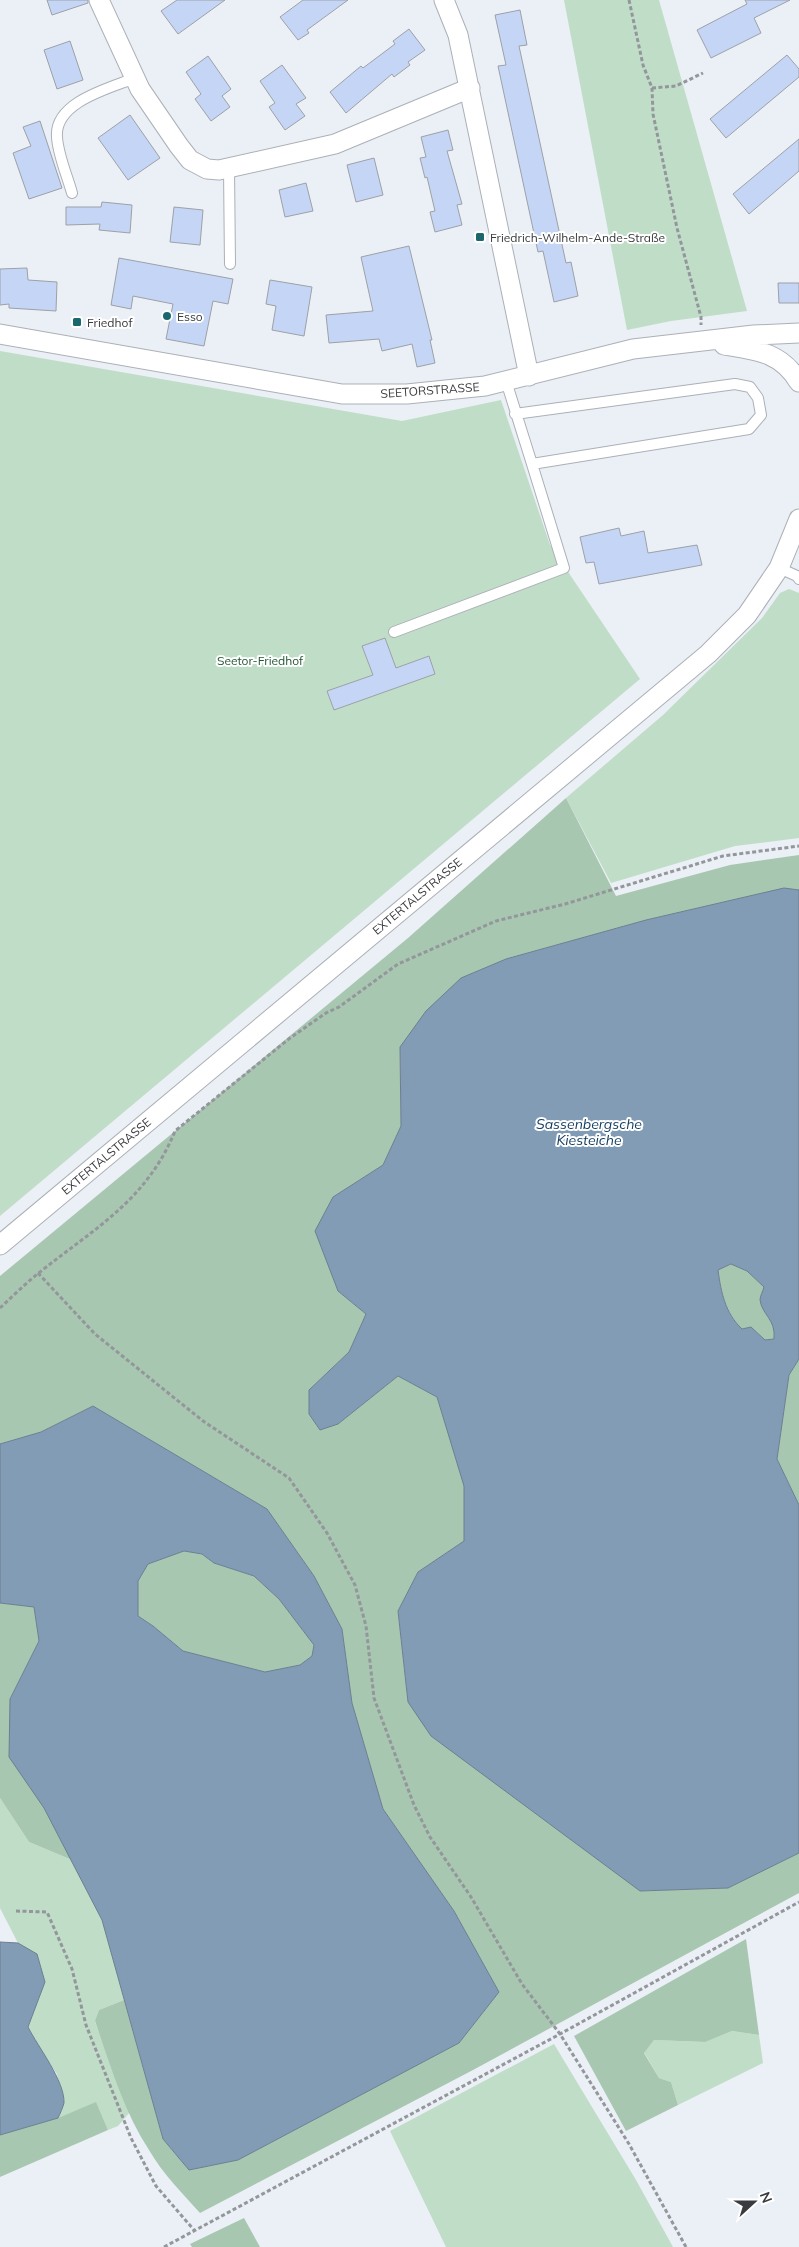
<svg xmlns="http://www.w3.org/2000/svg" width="799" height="2247" viewBox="0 0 799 2247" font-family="Mulish,sans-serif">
<rect width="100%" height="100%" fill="#ebeff6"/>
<path fill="#c0ddc8" d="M564,0H659L747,311L671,321L627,330Z
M0,351L402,421L501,400L550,545L640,679L0,1216Z
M789,589L799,593V838L735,846L611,883L566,798L663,715L762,618L780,593Z
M0,1798L29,1842L72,1860L102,1920L124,2000L99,2010L95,2022L130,2112L118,2126L108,2130L96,2103L58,2118L64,2103L57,2074L39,2049L28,2027L45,1982L37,1955L18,1943L0,1908Z
M732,2031L759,2035L763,2063L678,2105L671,2082L659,2078L644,2052L654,2040L704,2042Z
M554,2044L636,2180L673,2247H446L390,2131Z"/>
<path fill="#a8c7b0" d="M566,798L616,896L730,865L799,855V890L784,889L646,920L506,959L461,978L400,1047L401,1126L383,1165L333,1197L338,1291L366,1314L349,1352L309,1390V1414L320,1430L338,1424L398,1376L437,1397L465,1486L464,1541L418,1572L398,1611L408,1702L559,1828L640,1891L728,1888L799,1853V1893L473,2070L200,2213C182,2193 163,2174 149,2150C124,2112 110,2064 95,2021L99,2010L124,2000L163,2139L189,2170L238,2160L459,2043L499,1992L454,1911L383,1809L352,1703L342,1629L314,1576L267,1509L93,1406L41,1432L0,1444V1276L408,938Z
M732,1264L747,1271L764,1287L765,1312L775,1327V1339L765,1340L751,1327L742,1329C725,1313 721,1292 718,1270Z
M799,1359V1505L777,1459L789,1375Z
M184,1551L202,1554L214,1563L254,1576L279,1599L314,1645L312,1656L300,1665L265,1672L183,1651L153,1626L138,1616V1581L148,1564Z
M0,1603L34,1607L39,1641L10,1699L44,1808L72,1860L29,1842L0,1798Z
M746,1939L759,2035L732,2031L705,2042L654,2040L644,2053L659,2078L671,2082L678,2105L626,2131L574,2036Z
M96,2102L108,2130L0,2177V2135L58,2118Z
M244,2218L260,2247H192L190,2244Z"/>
<path fill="#829cb5" stroke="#6c7f91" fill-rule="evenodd" d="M784,888L799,890V1359L789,1375L777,1459L799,1505V1853L728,1888L640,1891L431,1736L408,1702L398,1611L418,1572L464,1541V1486L437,1397L398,1376L338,1424L320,1430L309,1414V1390L349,1352L366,1314L338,1291L315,1231L333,1197L383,1165L401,1126L400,1047L426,1011L461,978L506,959L646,920ZM731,1264L747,1271L764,1287C763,1291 760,1296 760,1300C762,1315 776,1319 774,1339L765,1340L751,1327L742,1329C725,1313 721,1292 718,1270Z
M93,1406L267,1509L314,1576L342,1629L352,1703L383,1809L454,1911L499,1992L459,2043L238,2160L189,2170L163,2139L102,1920L44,1808L9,1757L10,1699L39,1641L34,1607L0,1603V1444L41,1432ZM184,1551L202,1554L214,1563L254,1576L279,1599L314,1645L312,1656L300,1665L265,1672L183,1651L153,1626L138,1616V1581L148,1564Z
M0,1942L18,1943L37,1954L45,1982L28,2027C38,2047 65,2081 64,2103C63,2107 60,2114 58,2118L0,2135Z"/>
<path fill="#c5d5f5" stroke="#9da1a7" d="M47,0H88V3L52,15Z
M177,0H225L178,34L161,11Z
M303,0H348L307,30L309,33L298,40L280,17Z
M745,0H790L754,18L761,33L711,58L697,30L747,4Z
M520,10L527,45L519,46L566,263L571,262L578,296L554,302L543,251L538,252L498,66L506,65L495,15Z
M409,29L425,50L408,62L410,65L394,77L392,74L346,113L330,92L361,66L363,68L395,44L393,41Z
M70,41L83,80L57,89L44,50Z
M787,55L799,69V77L726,138L710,119Z
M208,56L231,89L222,96L230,107L211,121L195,99L201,94L186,72Z
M282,65L306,98L296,104L305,116L285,130L269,107L275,103L260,81Z
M130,115L160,158L128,180L98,138Z
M40,121L62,188L29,199L13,153L31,146L23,127Z
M448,130L453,150L447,151L462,204L457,205L462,225L435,232L430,212L435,211L427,177L425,178L420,158L426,157L421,137Z
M799,139V171L749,214L733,194Z
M374,158L383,195L356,202L347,165Z
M306,183L313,211L285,217L279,190Z
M102,202L132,205L130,233L99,230L100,224L66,225V207H101Z
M174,207L203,210L200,245L170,242Z
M409,246L432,340H430L435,363L417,367L412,344L382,351L379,339L329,343L326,315L373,311L361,257Z
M119,258L233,279L228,304L213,301L204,346L166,339L173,304L133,296L131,309L111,305Z
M27,268L28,280L57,282L56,311L9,308V304L0,305V269Z
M270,280L312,287L304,336L272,330L276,306L266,304Z
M778,283H799V303H779Z
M619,528L621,536L644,531L648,553L697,545L702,565L599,584L594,562L586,563L580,537Z
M385,638L396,668L429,656L435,674L334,710L327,691L373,675L362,646Z"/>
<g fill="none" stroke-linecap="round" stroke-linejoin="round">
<defs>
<path id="service" d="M229,168L230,264
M72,193C67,175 58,155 57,137C54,102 110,88 135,78
M506,381L532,464L749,429L761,415L758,398L750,387L735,384L515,414
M779,568L797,576L799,579
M394,632L564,568L532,464"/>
<path id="minor" d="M99,0L140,89L179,146L190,160L207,169L219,170L335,144L470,88
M444,0L458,35L529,376
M0,334L342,394H407L485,386L633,349L754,335L799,333
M724,345C756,350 781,352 799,382
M0,1245L708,654L747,615L779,568L799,519"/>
</defs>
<use href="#service" stroke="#acb0b7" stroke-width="12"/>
<use href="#minor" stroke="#acb0b7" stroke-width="21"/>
<path stroke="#93969b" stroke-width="3" stroke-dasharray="4 2.5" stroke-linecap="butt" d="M629,0L643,65L652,88L653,114L677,228L701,317V325
M652,88L676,86L703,73
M38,1273L95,1334L203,1421L289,1478L327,1533L355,1585L366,1626L374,1698L414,1805L430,1837L471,1897L522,1984L560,2034L629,2144L686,2247
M0,1308C13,1296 26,1283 40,1272C95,1228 147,1200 175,1131L290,1038L326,1013L339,1007L398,964L496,921L565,904L723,856L799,846
M16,1911L47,1912L72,1969L86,2025L131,2138L156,2186L194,2230
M164,2247L560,2034L799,1902"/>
<use href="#service" stroke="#fff" stroke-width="10"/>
<use href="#minor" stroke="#fff" stroke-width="19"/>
</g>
<g fill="#1a676e" stroke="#fff" stroke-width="2">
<rect x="475" y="232" width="10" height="10" rx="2.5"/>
<circle cx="167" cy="316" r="5"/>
<rect x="72" y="317" width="10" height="10" rx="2.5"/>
</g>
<g text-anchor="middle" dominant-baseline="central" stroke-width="4" stroke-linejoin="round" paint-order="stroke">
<g font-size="12" fill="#393b3e" stroke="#fff" text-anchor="start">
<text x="490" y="237">Friedrich-Wilhelm-Ande-Straße</text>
<text x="177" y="316">Esso</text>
<text x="87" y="322">Friedhof</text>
</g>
<g font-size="12" fill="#393b3e" stroke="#fff">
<text transform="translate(430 390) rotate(-4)">SEETORSTRASSE</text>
<text transform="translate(417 896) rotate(-40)">EXTERTALSTRASSE</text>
<text transform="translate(106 1156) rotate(-40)">EXTERTALSTRASSE</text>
</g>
<g font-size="12" fill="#225535" stroke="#fff">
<text x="260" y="660">Seetor-Friedhof</text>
</g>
<g font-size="14" font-style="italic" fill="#143f62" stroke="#fff">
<text x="589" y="1124">Sassenbergsche<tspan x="589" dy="16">Kiesteiche</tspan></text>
</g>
</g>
<g transform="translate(754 2202) rotate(69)" stroke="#ffffff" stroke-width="4" paint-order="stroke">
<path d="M0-4L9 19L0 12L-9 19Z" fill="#393b3e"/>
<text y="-8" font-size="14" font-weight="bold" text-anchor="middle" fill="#393b3e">N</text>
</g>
</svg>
